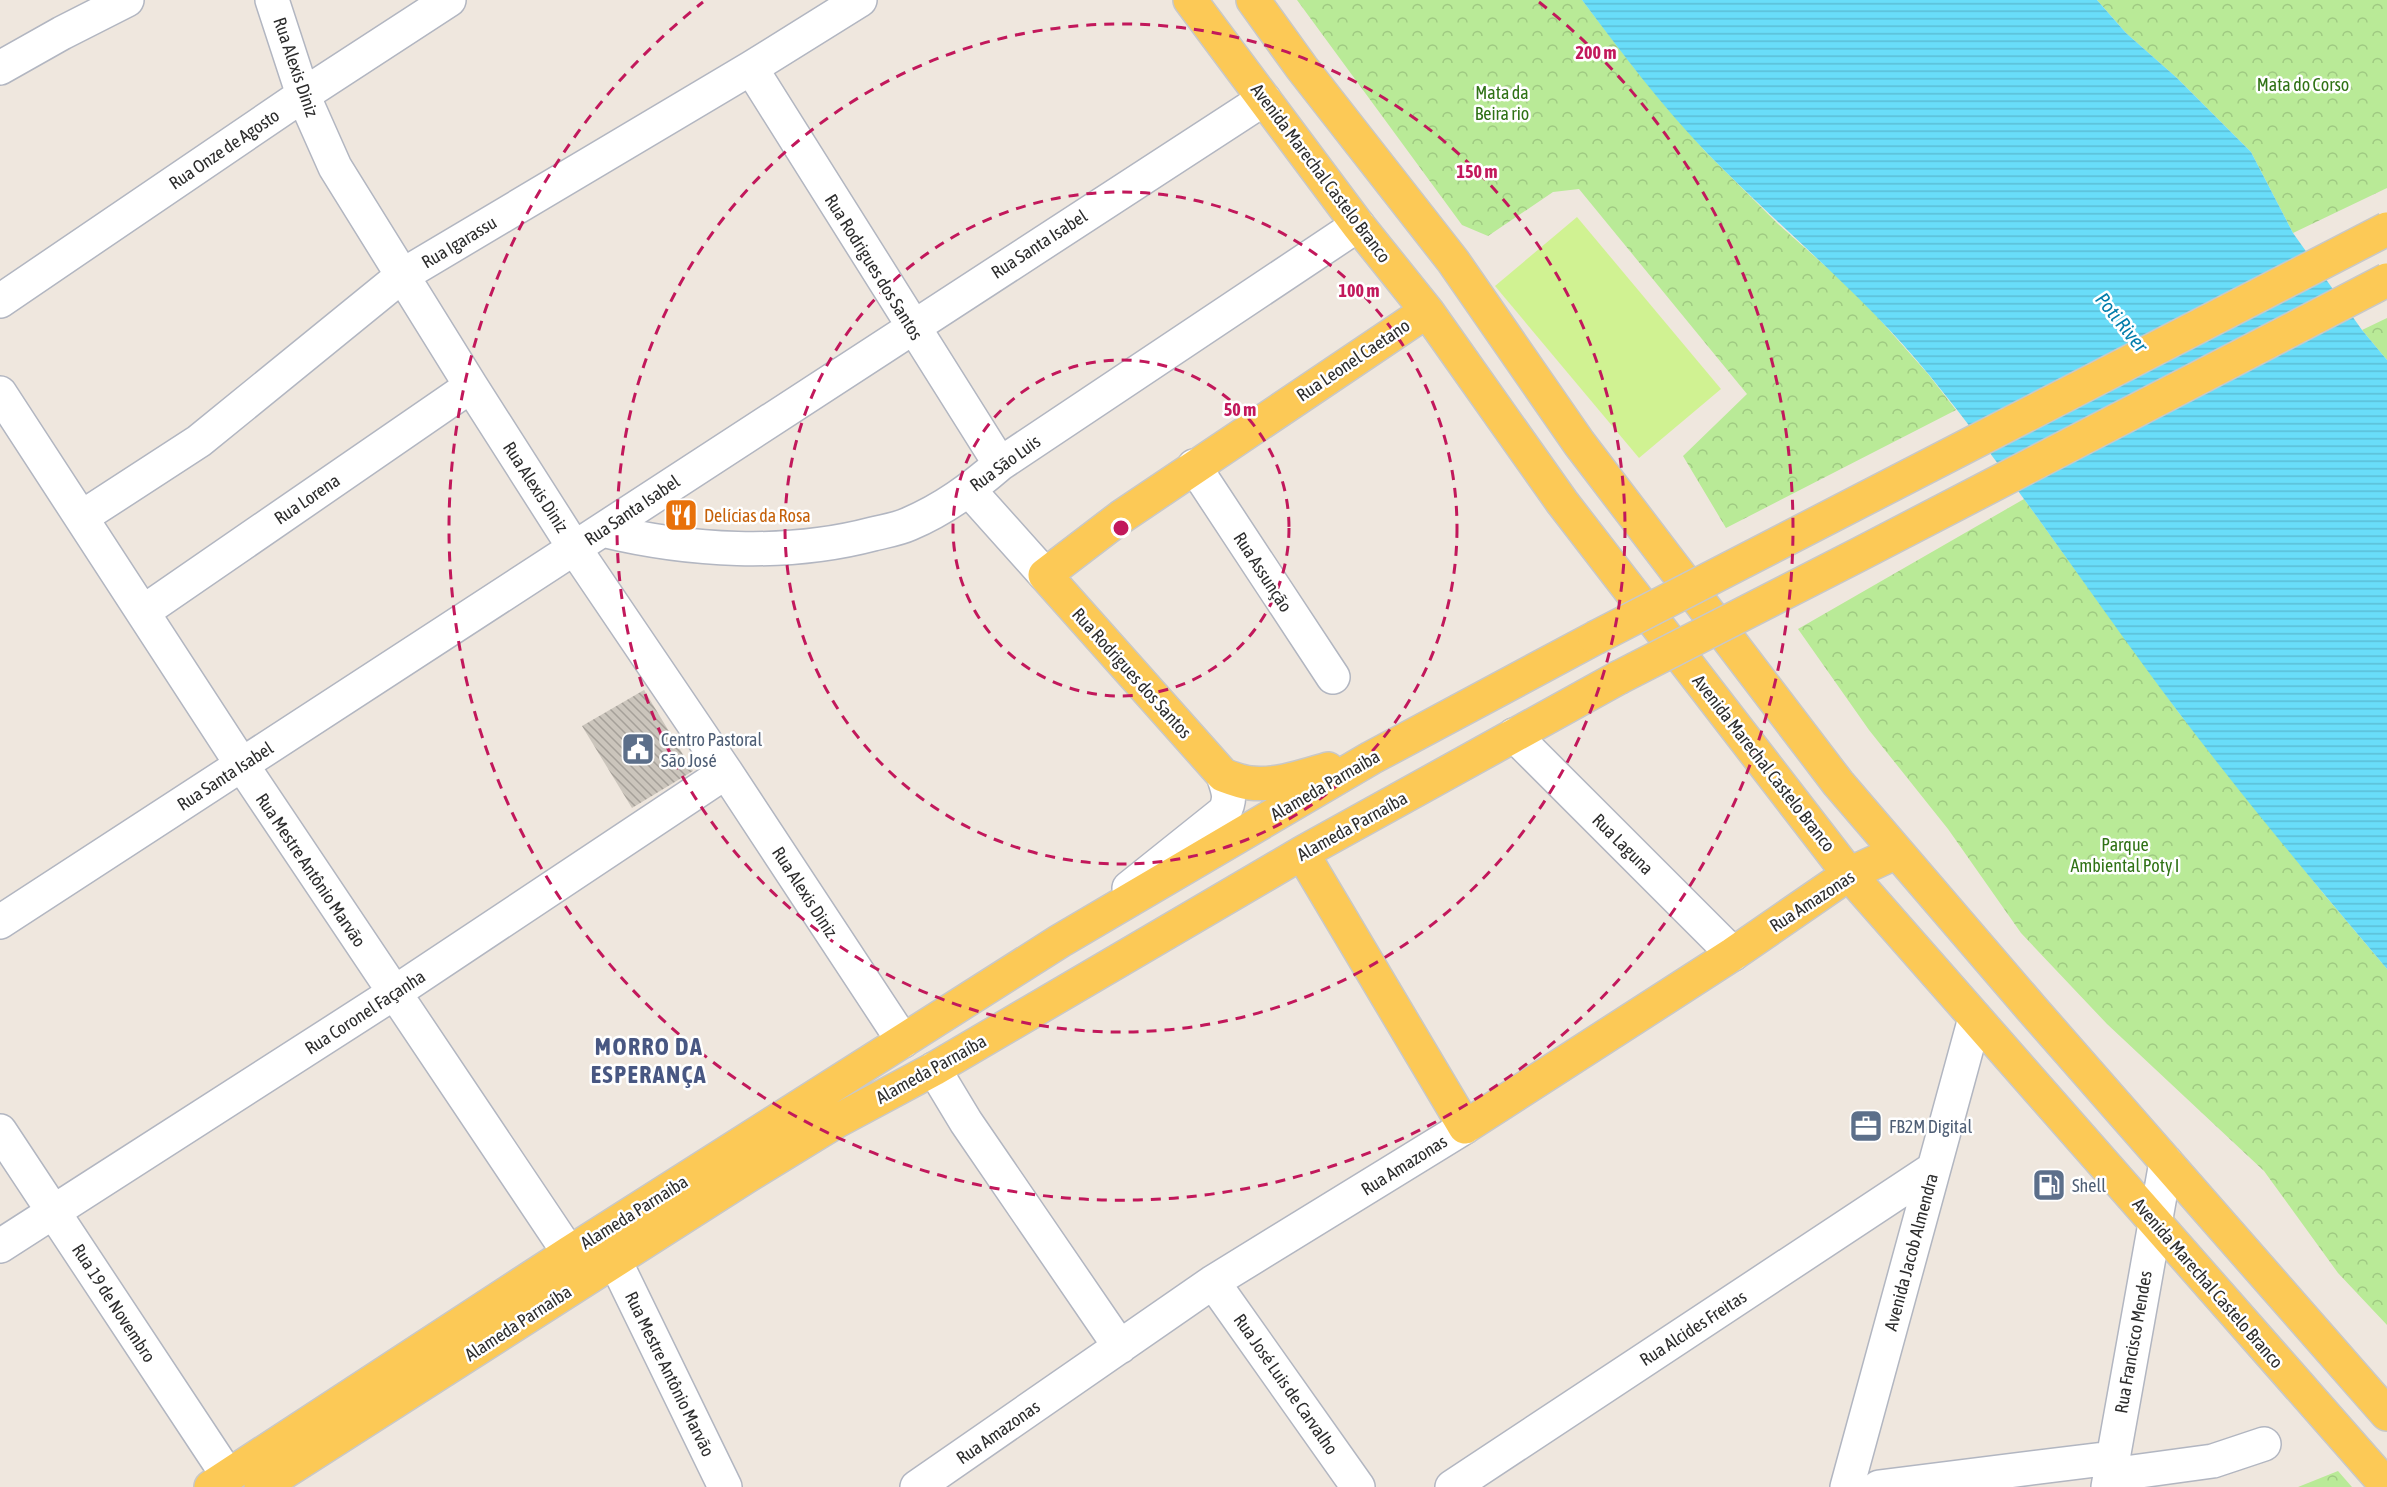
<svg xmlns="http://www.w3.org/2000/svg" width="2387" height="1487" viewBox="0 0 2387 1487" font-family="'Asap Condensed',sans-serif">
<defs>
<pattern id="forest-crowns" width="20" height="18" patternUnits="userSpaceOnUse" patternTransform="scale(1.5)"><rect width="20" height="18" fill="#b9ea97"/><path d="M2 6a3 3 0 1 1 6 0M12 15a3 3 0 1 1 6 0" fill="none" stroke="#9fc982"/></pattern>
<pattern id="water-rules" width="6" height="5" patternUnits="userSpaceOnUse" patternTransform="scale(1.5)"><rect width="6" height="5" fill="#69ddf9"/><path d="M0 2.5h6" fill="none" stroke="#5bbed6"/></pattern>
<pattern id="building-back-hatch" width="6" height="6" patternUnits="userSpaceOnUse" patternTransform="scale(1.5)"><rect width="6" height="6" fill="#cbc5bc"/><path d="M-1 5l2 2M0 0l6 6M5-1l2 2" fill="none" stroke="#a5a099"/></pattern>
</defs>
<rect width="100%" height="100%" fill="#efe7de"/>
<path fill="url(#forest-crowns)" d="M1297,0H1582L1635,69L1704,150L1778,224L1858,295L1928,374L1956,410L1726,528L1683,456L1747,394L1579,189L1553,192L1488,236L1462,225Z
M2097,0H2387V188L2293,233L2251,152L2177,78L2126,33Z
M2387,318V360L2362,330Z
M2024,499L2179,713L2323,893L2387,969V1325L2338,1273L2264,1171L2107,1024L2021,933L1948,829L1869,730L1798,629Z
M2338,1471L2352,1487H2298Z"/>
<path fill="#d0f292" d="M1577,217L1721,389L1639,458L1495,286Z"/>
<path fill="url(#water-rules)" d="M1582,0H2097L2126,33L2177,78L2251,152L2293,233L2362,330L2387,360V969C2316,885 2245,800 2179,713C2095,602 2018,484 1930,376C1863,294 1780,228 1706,152C1661,105 1621,52 1582,0Z"/>
<path fill="url(#building-back-hatch)" d="M644,690L693,771L632,808L582,726Z"/>
<g fill="none" stroke-linecap="round" stroke-linejoin="round">
<defs>
<path id="minor" d="M272,0L303,95L335,167L471,386L575,549L726,772L903,1041
M0,68L62,33L127,0
M751,68L1000,464
M0,301L303,95L449,0
M0,393L242,765L569,1253
M1194,466L1333,677
M969,490L1045,575
M82,517L199,441L403,275L751,68L860,0
M602,530C689,551 786,557 873,534C885,531 898,529 909,524C944,509 971,489 1000,464L1358,225
M143,612L471,386
M1514,735L1733,954
M1129,888L1224,812C1232,799 1228,790 1223,775
M0,922C422,648 842,371 1264,99
M934,1069L966,1122L1120,1347
M0,1131L228,1476
M0,1246L394,993L726,772
M615,1261L725,1487
M1213,1282L1358,1487
M2110,1475L2213,1461L2264,1444
M917,1487L1213,1282L1465,1127
M1452,1487L1933,1169
M1847,1487L1975,1018
M1879,1487L2112,1458
M2108,1487L2166,1162"/>
<path id="major" d="M1190,0L1358,225L1427,311L1562,502L1849,874L2387,1486
M1253,0L1302,68L1453,261L1579,443L1838,783L2032,1009L2387,1414
M1328,769C1304,776 1276,786 1250,783C1241,782 1231,778 1223,775L1045,575L1121,517L1427,311
M1302,853L1465,1127L1733,954L1849,874L1897,852
M211,1487L569,1253L1060,941L1371,758L1595,638
M261,1487L747,1176L837,1121L934,1069L1302,853L1618,678"/>
</defs>
<use href="#minor" stroke="#b2b6c1" stroke-width="36"/>
<use href="#major" stroke="#c8c8c8" stroke-width="36"/>
<use href="#minor" stroke="#fff" stroke-width="33"/>
<use href="#major" stroke="#fcc956" stroke-width="33"/>
<defs>
<path id="major-bridge" d="M1595,638L2387,229
M1618,678L1860,554L2387,280"/>
</defs>
<use href="#major-bridge" stroke="#c8c8c8" stroke-width="36" stroke-linecap="butt"/>
<use href="#major-bridge" stroke="#fcc956" stroke-width="33"/>
</g>
<g fill="none" stroke="#c2185b" stroke-width="3" stroke-dasharray="10 8">
<circle cx="1121" cy="528" r="168"/>
<circle cx="1121" cy="528" r="336"/>
<circle cx="1121" cy="528" r="504"/>
<path d="M1539 2A672 672 0 1 1 703 2"/>
</g>
<defs>
<symbol id="restaurant-square" viewBox="-11 -11 22 22"><rect x="-9" y="-9" width="18" height="18" rx="4" fill="#e8710a" stroke="#fff"/><path d="M-5-6h1v4h1v-4h1v4h1v-4h1v5L-1.5 .5V6h-2V.5L-5-1ZM5-6V6H3V1.5H1.5Q1.5-4 5-6Z" fill="#fff"/></symbol>
<symbol id="civic-square" viewBox="-11 -11 22 22"><rect x="-9" y="-9" width="18" height="18" rx="4" fill="#5c6f8a" stroke="#fff"/><path d="M-.6-6.5H3V-4.5H.6V-3L4-1V1h2V6H-6V1h2V-1L-.6-3ZM-1.2 2.5V6h2.4V2.5Z" fill="#fff"/></symbol>
<symbol id="office-square" viewBox="-11 -11 22 22"><rect x="-9" y="-9" width="18" height="18" rx="4" fill="#5c6f8a" stroke="#fff"/><path d="M-6-3h4V-5.5h4V-3h4V5H-6ZM-1-4.5V-3h2v-1.5ZM-6 0V1H6V0Z" fill="#fff"/></symbol>
<symbol id="fuel-square" viewBox="-11 -11 22 22"><rect x="-9" y="-9" width="18" height="18" rx="4" fill="#5c6f8a" stroke="#fff"/><path d="M-5.5-6h7V0h2V4h1.3V-2.5L3-4.5l.8-.8L6-3V5H2.5V1h-1V6h-7ZM-4.2-4.7v3.2H.2V-4.7Z" fill="#fff"/></symbol>
</defs>
<g fill-rule="evenodd">
<use href="#restaurant-square" x="662" y="496" width="38" height="38"/>
<use href="#civic-square" x="619" y="730" width="38" height="38"/>
<use href="#office-square" x="1847" y="1107" width="38" height="38"/>
<use href="#fuel-square" x="2030" y="1166" width="38" height="38"/>
</g>
<g text-anchor="middle" dominant-baseline="central" stroke-width="5" stroke-linejoin="round" paint-order="stroke">
<g font-size="18" fill="#2d2d2d" stroke="#fff">
<text transform="translate(296 67) rotate(71)">Rua Alexis Diniz</text>
<text transform="translate(224 149) rotate(-34)">Rua Onze de Agosto</text>
<text transform="translate(1321 173) rotate(53)">Avenida Marechal Castelo Branco</text>
<text transform="translate(459 242) rotate(-31)">Rua Igarassu</text>
<text transform="translate(1039 244) rotate(-33)">Rua Santa Isabel</text>
<text transform="translate(874 267) rotate(58)">Rua Rodrigues dos Santos</text>
<text transform="translate(1353 360) rotate(-34)">Rua Leonel Caetano</text>
<text transform="translate(1005 463) rotate(-36)">Rua São Luis</text>
<text transform="translate(536 487) rotate(57)">Rua Alexis Diniz</text>
<text transform="translate(307 499) rotate(-34)">Rua Lorena</text>
<text transform="translate(632 510) rotate(-34)">Rua Santa Isabel</text>
<text transform="translate(1263 572) rotate(57)">Rua Assunção</text>
<text transform="translate(1132 673) rotate(48)">Rua Rodrigues dos Santos</text>
<text transform="translate(1764 763) rotate(52)">Avenida Marechal Castelo Branco</text>
<text transform="translate(225 776) rotate(-33)">Rua Santa Isabel</text>
<text transform="translate(1325 785) rotate(-30)">Alameda Parnaiba</text>
<text transform="translate(1352 826) rotate(-29)">Alameda Parnaíba</text>
<text transform="translate(1623 844) rotate(45)">Rua Laguna</text>
<text transform="translate(311 870) rotate(56)">Rua Mestre Antônio Marvão</text>
<text transform="translate(805 892) rotate(57)">Rua Alexis Diniz</text>
<text transform="translate(1812 901) rotate(-33)">Rua Amazonas</text>
<text transform="translate(365 1012) rotate(-33)">Rua Coronel Façanha</text>
<text transform="translate(931 1069) rotate(-29)">Alameda Parnaíba</text>
<text transform="translate(1404 1165) rotate(-32)">Rua Amazonas</text>
<text transform="translate(634 1212) rotate(-32)">Alameda Parnaiba</text>
<text transform="translate(1911 1252) rotate(-75)">Avenida Jacob Almendra</text>
<text transform="translate(2208 1283) rotate(49)">Avenida Marechal Castelo Branco</text>
<text transform="translate(114 1303) rotate(57)">Rua 19 de Novembro</text>
<text transform="translate(518 1323) rotate(-33)">Alameda Parnaíba</text>
<text transform="translate(1693 1328) rotate(-33)">Rua Alcides Freitas</text>
<text transform="translate(2133 1342) rotate(-80)">Rua Francisco Mendes</text>
<text transform="translate(670 1374) rotate(64)">Rua Mestre Antônio Marvão</text>
<text transform="translate(1286 1384) rotate(55)">Rua José Luis de Carvalho</text>
<text transform="translate(998 1432) rotate(-35)">Rua Amazonas</text>
</g>
<g font-size="18" fill="#2f7215" stroke="#fff">
<text x="2303" y="84">Mata do Corso</text>
<text x="1502" y="92">Mata da<tspan x="1502" dy="21">Beira rio</tspan></text>
<text x="2125" y="844">Parque<tspan x="2125" dy="21">Ambiental Poty I</tspan></text>
</g>
<g font-size="18" fill="#c56008" stroke="#fff" text-anchor="start">
<text x="704" y="515">Delícias da Rosa</text>
</g>
<g font-size="18" fill="#4e5e75" stroke="#fff" text-anchor="start">
<text x="661" y="739">Centro Pastoral<tspan x="661" dy="21">São José</tspan></text>
<text x="1889" y="1126">FB2M Digital</text>
<text x="2072" y="1185">Shell</text>
</g>
<g font-size="20" font-style="italic" fill="#027dab" stroke="#fff">
<text transform="translate(2122 322) rotate(51)">Poti River</text>
</g>
<g font-size="24" font-weight="bold" letter-spacing="1.5" fill="#485782" stroke="#fff">
<text x="649" y="1046">MORRO DA<tspan x="649" dy="28">ESPERANÇA</tspan></text>
</g>
</g>
<circle cx="1121" cy="528" r="9" fill="#c2185b" stroke="#fff" stroke-width="3"/>
<g font-size="18" text-anchor="middle" font-weight="bold" fill="#c2185b" stroke="#fff" stroke-width="5" stroke-linejoin="round" paint-order="stroke">
<text x="1596" y="59">200 m</text>
<text x="1477" y="178">150 m</text>
<text x="1359" y="297">100 m</text>
<text x="1240" y="416">50 m</text>
</g>
</svg>
